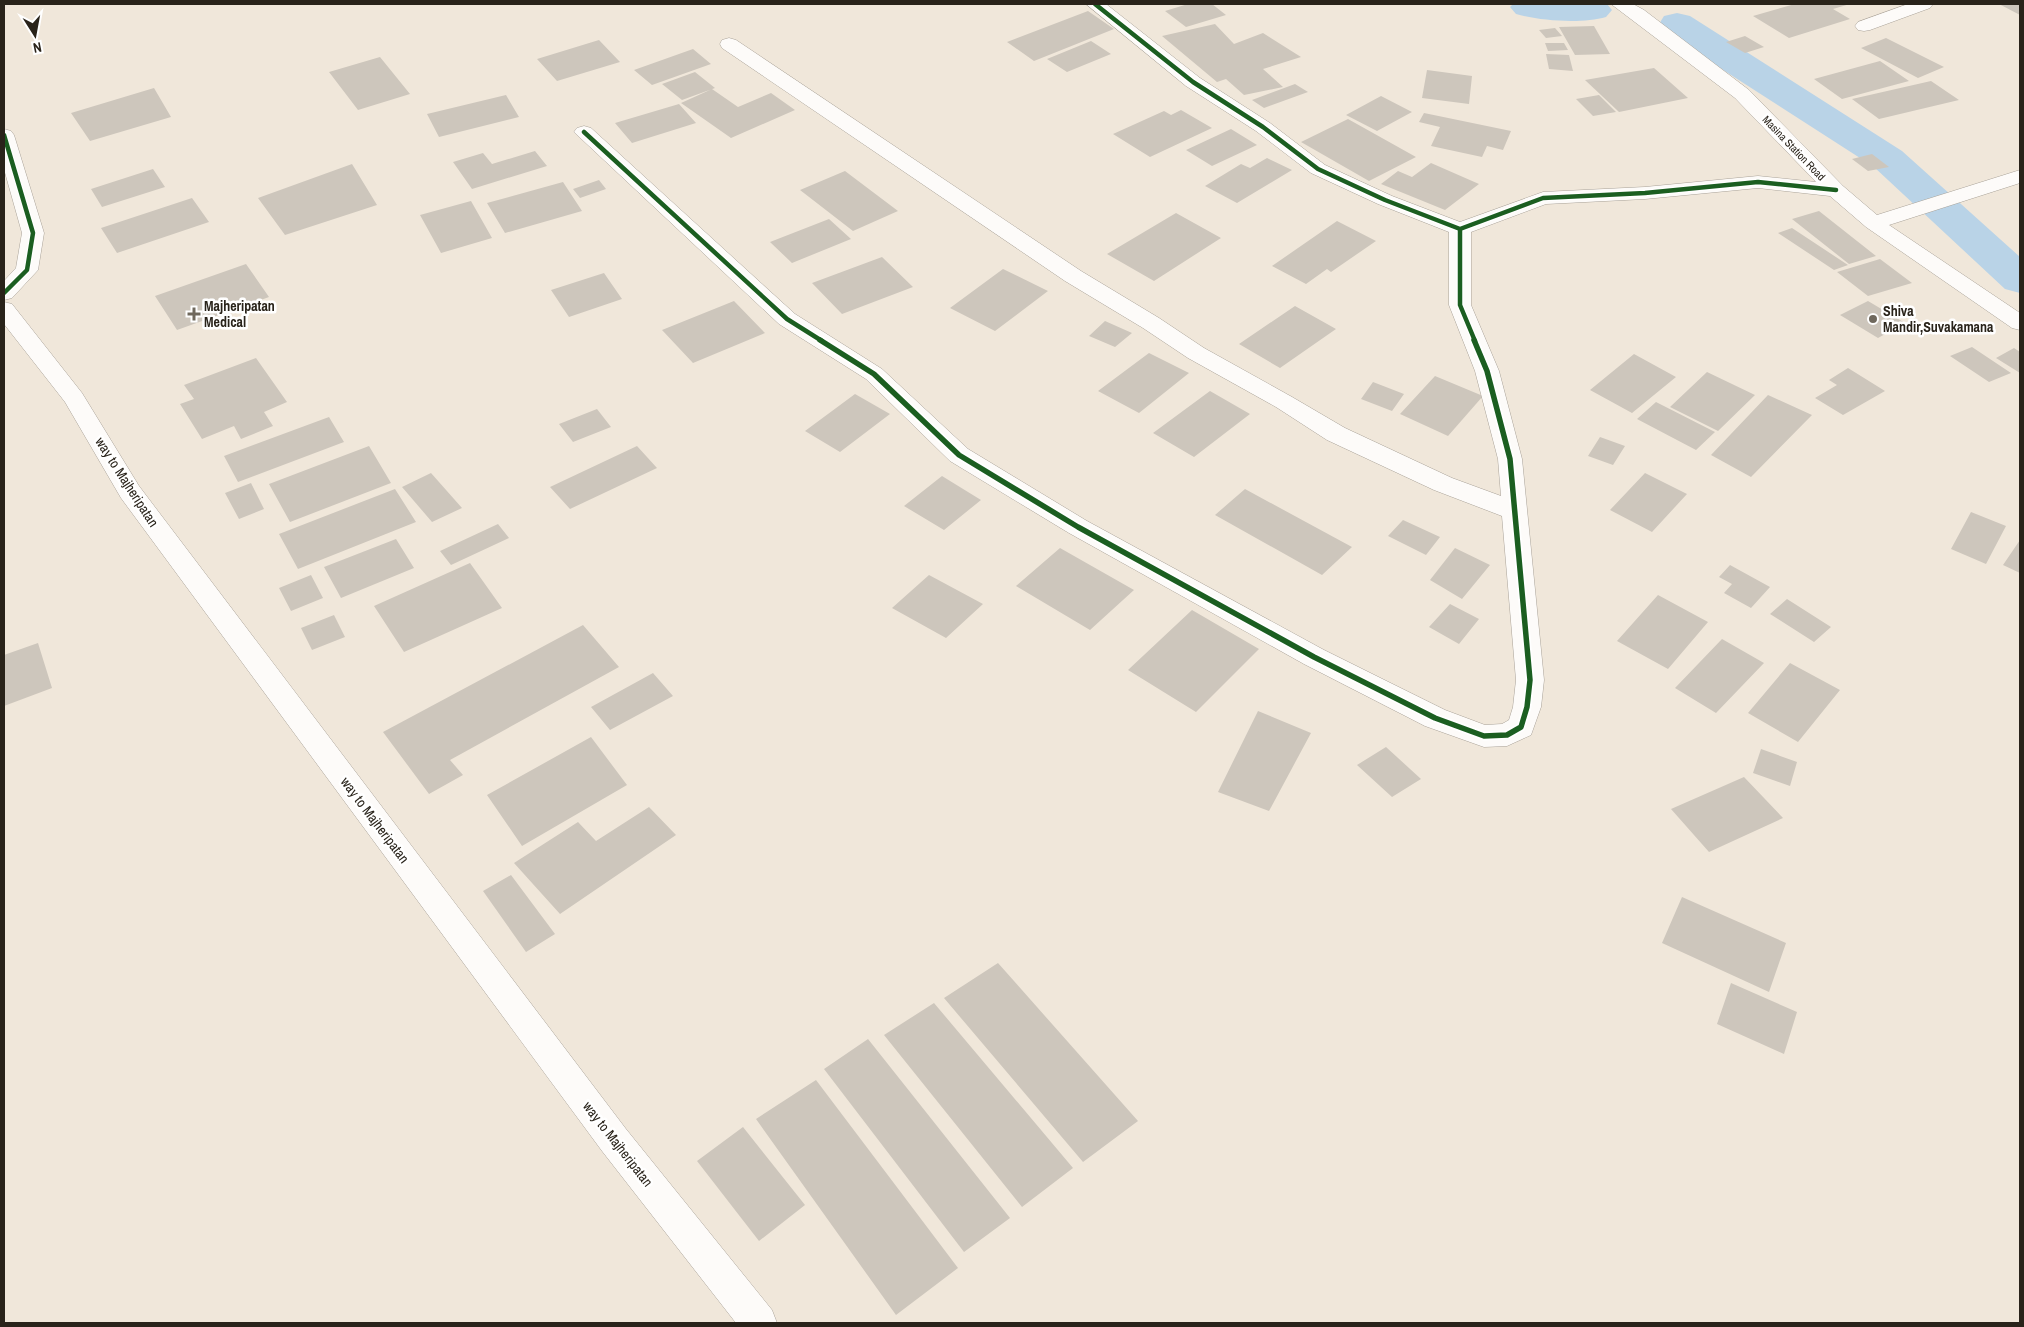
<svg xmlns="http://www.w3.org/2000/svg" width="2024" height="1327" viewBox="0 0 2024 1327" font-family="'Archivo Narrow',sans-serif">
<rect width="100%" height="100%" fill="#f0e7da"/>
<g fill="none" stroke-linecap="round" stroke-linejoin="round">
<path fill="#b9d3e7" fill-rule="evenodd" d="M1515,4H1528L1533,7L1528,10Z"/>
<path fill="#b9d3e7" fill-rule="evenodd" d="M1513,4H1607L1612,10L1606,17C1582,24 1540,21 1516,14L1510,7Z
M1677,13L1690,16L1902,151L2020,257V293L2005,289L1874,167L1664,32L1659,24L1664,16Z"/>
</g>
<path fill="#cdc6bc" d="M1188,4H1212L1226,15L1186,27L1165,11Z
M1795,4H1850L1833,9L1850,19L1789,38L1753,16Z
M1999,4H2020V15Z
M1088,11L1114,29L1034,61L1007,42Z
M1215,24L1234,44L1263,33L1301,57L1263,69L1283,87L1244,95L1226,79L1217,82L1162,36Z
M1594,26L1610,54L1575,55L1559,27Z
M1555,28L1562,36L1546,38L1539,30Z
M1745,36L1764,47L1745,53L1726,42Z
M1886,38L1944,67L1918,78L1861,48Z
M599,40L620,62L557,81L537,59Z
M1091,41L1111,54L1067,72L1047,59Z
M1545,43H1564L1568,50L1548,51Z
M693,49L711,64L652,85L634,70Z
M1546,54L1569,55L1573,71L1549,69Z
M380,57L410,94L358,110L329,72Z
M1880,61L1909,81L1842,99L1814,79Z
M1654,68L1688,98L1619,112L1585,80Z
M1427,70L1472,76L1469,104L1422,98Z
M695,72L715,88L682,100L662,84Z
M1931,81L1959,100L1879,119L1852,99Z
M1295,84L1308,92L1264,108L1252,100Z
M154,88L171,117L90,141L71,113Z
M712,89L738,107L771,93L795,110L731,138L681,103Z
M506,95L519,117L439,137L427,114Z
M1599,95L1616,112L1593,116L1576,99Z
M1381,96L1412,112L1377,131L1346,115Z
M679,104L696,123L632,143L615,123Z
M1181,110L1212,128L1150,157L1113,134L1164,111L1171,115Z
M1424,113L1511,131L1503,150L1487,146L1482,157L1431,146L1440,127L1419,122Z
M1348,119L1416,157L1369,181L1301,142Z
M1231,129L1257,145L1212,166L1186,150Z
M535,151L547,166L472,189L453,162L483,153L492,164Z
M1872,154L1889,167L1868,171L1852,159Z
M1267,158L1292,170L1237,203L1205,186L1241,164L1250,168Z
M1431,163L1479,184L1445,210L1381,184L1398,171L1412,177Z
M352,164L377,205L285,235L258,198Z
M153,169L165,187L102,207L91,189Z
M845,171L898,211L853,231L800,190Z
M599,180L606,189L580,198L573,189Z
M563,182L582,211L505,233L487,203Z
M192,198L209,222L117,253L101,228Z
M471,201L492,238L441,253L420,215Z
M1819,211L1876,256L1849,264L1792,219Z
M1176,213L1221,238L1154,281L1107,254Z
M829,219L851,239L792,263L770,242Z
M1337,221L1376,241L1331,272L1327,269L1306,284L1272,266Z
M1792,228L1848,265L1834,270L1778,233Z
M882,257L913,287L842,314L812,283Z
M1880,259L1912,283L1868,296L1837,272Z
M246,264L269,297L177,330L155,296Z
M1003,269L1048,291L995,331L950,308Z
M604,273L622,299L569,317L551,290Z
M734,301L765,333L693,363L662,330Z
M1868,301L1905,323L1878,338L1840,315Z
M1295,306L1336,329L1280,368L1239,344Z
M1105,321L1132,333L1115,347L1089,336Z
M1972,347L2011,373L1989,382L1950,356Z
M2014,348L2020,352V373L1996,358Z
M1149,353L1189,373L1139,413L1098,391Z
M1634,354L1676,377L1632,413L1590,390Z
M256,358L287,402L264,412L273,426L241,439L234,426L202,439L180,404L194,399L184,385Z
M1848,368L1885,391L1843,415L1815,398L1837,385L1829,380Z
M1707,372L1755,395L1718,431L1670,407Z
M1435,376L1483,396L1448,436L1400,414Z
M1373,382L1404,394L1392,411L1361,399Z
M1210,391L1250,414L1194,457L1153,433Z
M855,394L890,414L840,452L805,431Z
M1768,395L1812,415L1751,477L1711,455Z
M1656,402L1715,432L1696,450L1637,419Z
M597,409L611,427L573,442L559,424Z
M329,417L344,442L238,482L224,456Z
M1600,437L1625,446L1613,465L1588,456Z
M369,446L391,483L290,522L269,484Z
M637,446L657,468L570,509L550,487Z
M431,473L462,508L432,522L402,487Z
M1645,473L1687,494L1652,532L1610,510Z
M942,476L981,500L944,530L904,506Z
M251,483L264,509L239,519L225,493Z
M395,489L416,522L298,569L279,534Z
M1245,489L1352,547L1322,575L1215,515Z
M1971,512L2006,526L1986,564L1951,549Z
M1403,520L1440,537L1426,555L1388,536Z
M498,524L509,538L451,565L440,551Z
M396,539L414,568L341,598L324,567Z
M2020,540V573L2003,565Z
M1060,548L1134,590L1090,630L1016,586Z
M1455,548L1490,565L1462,599L1430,580Z
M470,563L502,608L404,652L374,606Z
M1730,565L1770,587L1751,608L1724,593L1732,584L1719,577Z
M311,575L323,598L291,611L279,588Z
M929,575L983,604L946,638L892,608Z
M1658,595L1708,622L1668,669L1617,641Z
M1787,599L1831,627L1814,642L1770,614Z
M1450,604L1479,619L1459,644L1429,627Z
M1192,610L1259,649L1196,712L1128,670Z
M334,615L345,637L312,650L301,628Z
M583,625L619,667L450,760L463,775L429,794L383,732Z
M1722,639L1764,663L1716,713L1675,688Z
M38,643L52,688L4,706V655Z
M1790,663L1840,690L1798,742L1748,713Z
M653,673L673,696L610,730L591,707Z
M1258,711L1311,733L1269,811L1218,792Z
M591,737L627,785L522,846L487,795Z
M1386,747L1421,779L1392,797L1357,765Z
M1761,749L1797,762L1790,786L1753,773Z
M1744,777L1783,818L1709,852L1671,809Z
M649,807L676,835L560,914L514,863L578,822L596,841Z
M511,875L555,934L526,952L483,891Z
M1682,897L1786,943L1769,992L1662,943Z
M998,963L1138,1121L1083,1162L944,998Z
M1731,983L1797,1012L1784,1054L1717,1024Z
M934,1003L1073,1168L1022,1207L884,1035Z
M868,1039L1010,1218L964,1252L824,1069Z
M816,1080L958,1268L896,1315L756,1119Z
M743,1127L805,1205L759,1241L697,1161Z"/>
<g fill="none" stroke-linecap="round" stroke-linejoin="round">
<defs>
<path id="minor" d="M1086,4H1106L1200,78L1270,123L1325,165L1392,196L1460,222L1543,192L1645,187L1758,176L1816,182L1735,98L1611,4H1633L1644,10L1749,90L1843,186L1877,215L2020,170V183L1889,225L2020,313V330L2012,328L1866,227L1830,196L1758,188L1645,199L1546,204L1471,232V305L1499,371L1522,459L1544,680L1541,707L1531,735L1507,746L1484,747L1425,726L1304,664L1069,533L950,461L866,379L779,324L574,132L577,128L584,126L591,128L795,314L882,369L968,449L1087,521L1324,650L1445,710L1485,725L1502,724L1509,720L1513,707L1516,680L1502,516L1434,490L1327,440L1276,407L1188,358L1143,328L1065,281L722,48L720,44L722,40L729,38L736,40L1081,271L1159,318L1204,348L1292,397L1345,428L1452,478L1501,496L1498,459L1475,371L1449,305V232L1378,204L1311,173L1256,131L1186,86Z
M1908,4H1933L1930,8L1870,30L1864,31L1858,30L1855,26L1858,22Z
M4,129L11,131L14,135L44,233L38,270L12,298L4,300V281L16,268L22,233L4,169Z"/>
<path id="major" d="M4,302L12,304L82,393L139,486L626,1129L772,1310L777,1323H736L602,1151L121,498L65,402L4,324Z"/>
</defs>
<use href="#minor" stroke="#a9a298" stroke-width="1"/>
<use href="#major" stroke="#a9a298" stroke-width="1"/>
<use href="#minor" fill="#fdfbf9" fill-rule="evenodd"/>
<use href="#major" fill="#fdfbf9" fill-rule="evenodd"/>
<defs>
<path id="cycleway-far1" d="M1095,4L1193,82L1263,127L1318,169L1385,200L1460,229
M584,132L787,319L822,341
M4,135L33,233L27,270L4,293
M1475,341L1460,305V229L1543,198L1645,193L1758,182L1836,190"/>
<path id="cycleway" d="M820,340L874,374L959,455L1078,527L1314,657L1435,718L1484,736L1507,735L1521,727L1527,707L1530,680L1510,459L1487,371L1474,340"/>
</defs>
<use href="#cycleway-far1" stroke="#fff" stroke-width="7"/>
<use href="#cycleway" stroke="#fff" stroke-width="9"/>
<use href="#cycleway-far1" stroke="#1b5e20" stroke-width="4.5"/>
<use href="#cycleway" stroke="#1b5e20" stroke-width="5.5"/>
</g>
<g fill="#6f685d" stroke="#fff" stroke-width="2">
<path d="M191.5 306.5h5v5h5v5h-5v5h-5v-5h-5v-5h5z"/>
<circle cx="1873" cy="319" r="5"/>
</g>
<g text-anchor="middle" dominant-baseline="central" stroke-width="5" stroke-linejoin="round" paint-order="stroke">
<g font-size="11" fill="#29231a" stroke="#fff">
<text transform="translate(1794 148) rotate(46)">Masina Station Road</text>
</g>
<g font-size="14" font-weight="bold" fill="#29231a" stroke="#fff" text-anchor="start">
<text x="204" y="306">Majheripatan<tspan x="204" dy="16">Medical</tspan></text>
<text x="1883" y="311">Shiva<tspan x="1883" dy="16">Mandir,Suvakamana</tspan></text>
</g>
<g font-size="14" fill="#29231a" stroke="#fff">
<text transform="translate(127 482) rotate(57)">way to Majheripatan</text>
<text transform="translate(375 820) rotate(53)">way to Majheripatan</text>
<text transform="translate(618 1144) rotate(52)">way to Majheripatan</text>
</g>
</g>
<rect width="2024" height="1327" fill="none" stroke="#29231a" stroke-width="10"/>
<g transform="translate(35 35) rotate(169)" stroke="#ffffff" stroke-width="4" paint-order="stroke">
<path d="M0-4L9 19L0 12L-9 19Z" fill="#29231a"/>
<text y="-8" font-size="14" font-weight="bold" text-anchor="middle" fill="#29231a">N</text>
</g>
</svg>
